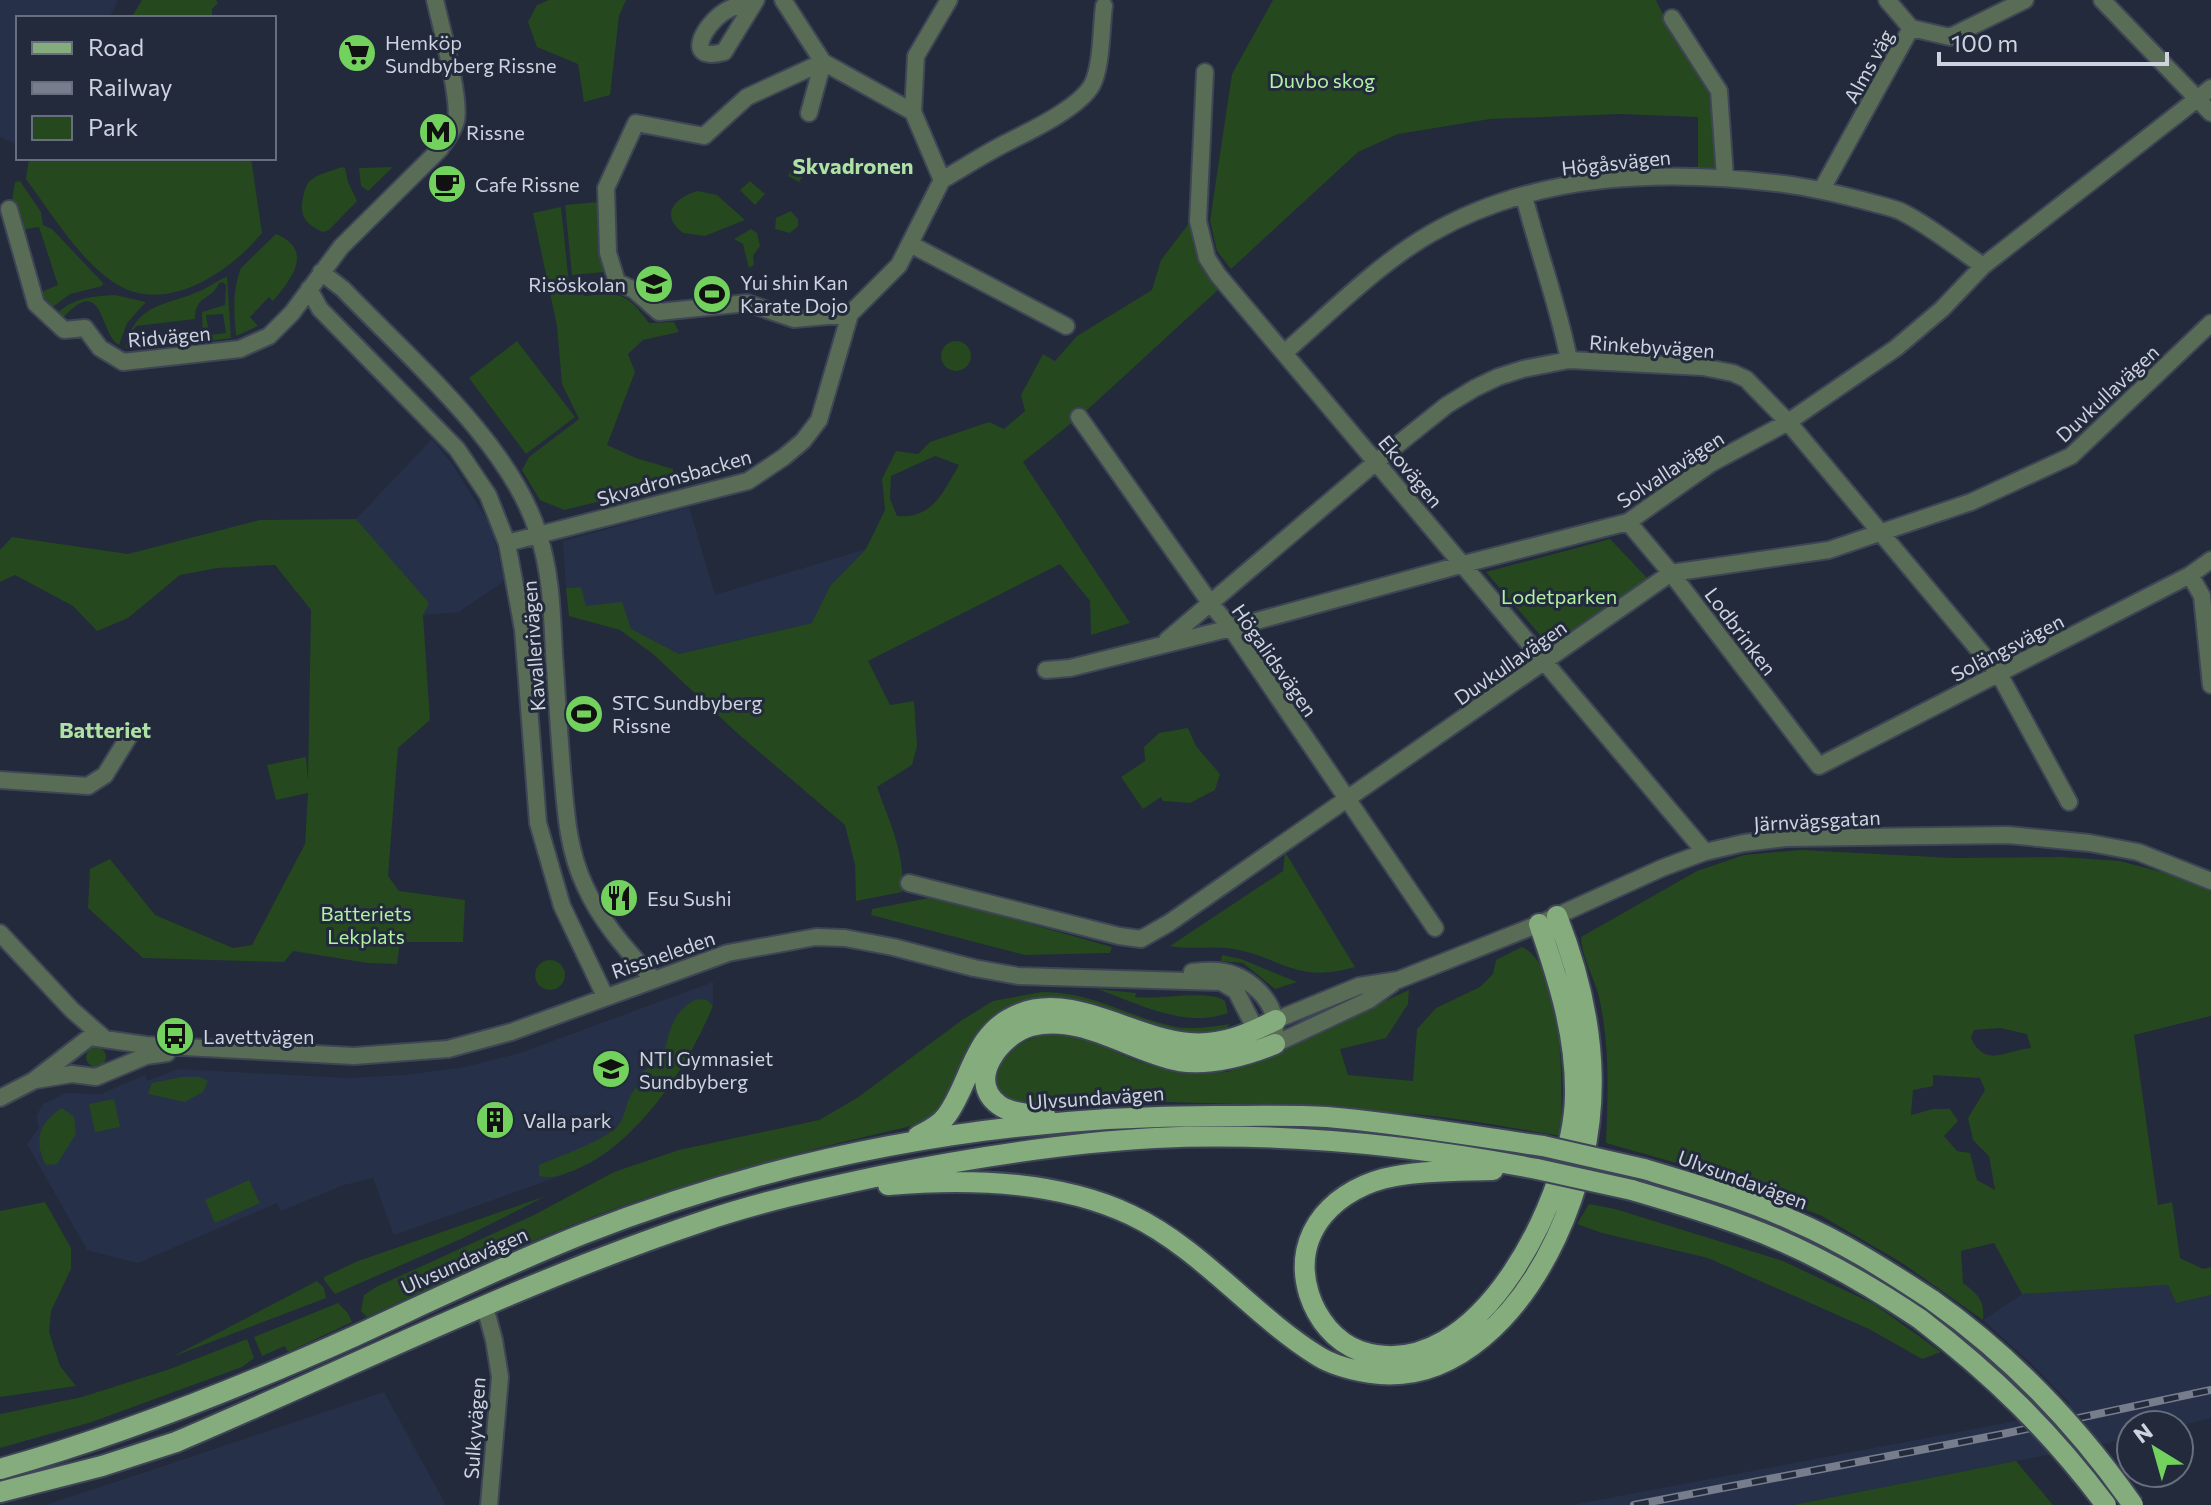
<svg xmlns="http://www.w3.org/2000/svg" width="2211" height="1505" viewBox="0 0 2211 1505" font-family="Commissioner,sans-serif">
<rect width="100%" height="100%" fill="#222a3c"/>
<path fill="#263149" d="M0,0H118L109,18H18L16,144L0,137Z
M432,439L453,465L492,528L504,581L459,612L423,615L356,519Z
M689,507L715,595L866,549L830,586L813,623L679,654L585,606L581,587L566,588L563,541Z
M713,982V1006L690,1054L639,1123L612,1149L589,1164L552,1179L394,1235L373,1178L344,1185L281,1211L277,1203L138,1263L87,1250L27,1144L39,1128L36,1116L43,1104L66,1093L101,1094L145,1075L147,1081L179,1069L347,1078L405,1075L465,1067L520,1053Z
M2168,1285L2176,1303L2211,1295V1418L2179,1426L2131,1425V1437L2108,1443L1793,1505H1572L2016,1421L2070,1404L2037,1369L1983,1320L2022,1294Z
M384,1392L446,1505H45L149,1471Z"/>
<path fill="#25481e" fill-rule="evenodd" d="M142,0H216L218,3L212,9V18H131Z
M549,0H626L619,16L610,95L584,102L578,64L537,47L528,22L537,5Z
M1273,0H1656L1666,21L1713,96L1718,169L1698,167V117L1620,114L1490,119L1398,134L1358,152L1231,269L1217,251L1210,221L1232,74Z
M29,158H251L262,233C229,273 164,317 113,282C78,258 51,213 26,179Z
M797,159L810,166L799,182L788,176Z
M341,167L345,168L348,182L357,201L329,230L323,232C306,225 299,216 303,198C304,192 306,183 311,180C317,174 333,171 341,167Z
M393,167L368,191L361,186L359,168Z
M20,181L41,212L43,225L52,229L103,283L102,286L70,294L50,309L41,292L58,285L39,227L20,230L12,201L15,182Z
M750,181L765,194L755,205L740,190Z
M698,191L717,195L745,220L705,236L683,233C659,215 675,197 698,191Z
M598,202L604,272L572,275L565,205Z
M561,207L569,284L585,296C621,292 627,293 649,323L674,322L679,332L643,340L628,354L635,372L607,445L636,458L673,469L672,484L564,510L540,500L522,470L529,457L579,419L562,384L557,326L533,213Z
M791,211L798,219V226L790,233L775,229L776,218Z
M1190,222L1201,264L1218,290L1085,412L1023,462L1130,623L1091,635L1090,601L1060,564L868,661L890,705L914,701L917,746L912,765L877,787C889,821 906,855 902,892L856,901L855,865L845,825L736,732L653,654L620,630L569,616L566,588L581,587L586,606L622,602L631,629L679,654L812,623L830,586L866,549L885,510L882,479L896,451L918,454L930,442L989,422L1004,429L1025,411L1021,395L1043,354L1055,361L1077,336L1152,290L1161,260ZM935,456L959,465C943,492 933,519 897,516L890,499L891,476Z
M751,229L757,233L760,246L753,256L754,265L749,268L743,244L734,239Z
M276,234C315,250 291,280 273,301L269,297L250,317L258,326L236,336C234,312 232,291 241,268Z
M227,277L231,338L210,341L209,337L203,338L202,312L225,305L226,285L223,282L219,283C212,301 195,294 195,319L136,326L130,335L131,347L126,348C134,303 166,306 200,291C210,287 217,280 227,277ZM223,314L226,333L209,335L206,315Z
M115,295L146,302L127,323L119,345C99,334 104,271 62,319L55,315C73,298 91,296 115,295Z
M941 356a15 15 0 1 1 30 0a15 15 0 1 1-30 0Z
M517,341L575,417L526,454L469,378Z
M356,519L429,603L423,615L430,720L398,748L388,876L399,891L465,900L463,942H400L397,964L368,963L293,951L284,962L143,958L88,908L90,869L110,859L155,915L233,948L252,945L305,844L308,793L276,800L267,765L306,757L308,781L311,610L275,565L217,568L180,575L128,618L97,631L73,606L15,575L0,582V550L12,537L128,554L260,520Z
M1610,539L1651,582L1553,650L1486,572Z
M1188,728L1196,746L1220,774L1215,790L1190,803L1163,801L1161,797L1143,809L1121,777L1145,761L1144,747L1159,733Z
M1801,850L1953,858L2061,857L2120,861L2184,878L2211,890V1016L2134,1035L2158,1205L2172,1202L2180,1258L2203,1269L2211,1267V1295L2176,1303L2168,1285L2022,1294L1994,1243L1961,1251L1963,1283C1978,1294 1985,1301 1983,1320L1902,1263L1822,1216L1712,1173L1606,1143C1608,1094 1610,1045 1599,997C1594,977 1582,958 1581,937L1697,871L1744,855ZM2000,1028L2027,1034L2031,1048C2005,1051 1985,1068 1971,1038L1974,1030ZM1933,1075L1980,1078L1985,1090L1968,1118L1973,1140L1989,1156L1995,1190L1977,1180L1970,1153L1957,1151L1944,1136L1958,1121L1950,1109H1933L1911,1115L1913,1090L1933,1086Z
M1285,852L1355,967C1295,985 1280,955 1227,948C1208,946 1189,950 1170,946L1283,871Z
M934,897L1112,947L1110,953L1025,955L871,915L872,909Z
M1522,947C1566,967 1562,1093 1561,1136C1511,1128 1462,1118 1411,1114C1319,1105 1226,1104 1133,1101C1100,1100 1055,1110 1024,1106C1014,1104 999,1097 996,1085C990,1062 1021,1040 1040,1036C1075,1027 1112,1053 1144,1063C1172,1072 1199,1074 1228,1072L1409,990L1408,1004L1386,1038L1340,1049L1348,1075L1413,1081L1417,1029L1436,1008L1480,987L1493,974L1496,960Z
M1222,955L1241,959L1297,982L1275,989L1243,963L1221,961Z
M535 975a15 15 0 1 1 30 0a15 15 0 1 1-30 0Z
M1097,989L1136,993L1135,997C1159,1000 1210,989 1225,1001L1228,1013C1185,1029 1137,1003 1097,989Z
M1042,992C1092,992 1122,1014 1168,1025C1188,1031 1209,1027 1230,1024L1223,1032L1181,1035L1069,1002L964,1068L935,1116L920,1124C793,1153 666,1185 545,1236C485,1262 426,1290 367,1317L361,1311L364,1295L376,1287L534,1215L614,1172L679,1150L819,1120L857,1098L962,1020L993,1001Z
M697,999L707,1000L713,1006C688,1066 638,1144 575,1170C561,1175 553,1179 539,1176V1165C556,1158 607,1139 618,1126C629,1111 624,1094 642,1084V1072L663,1059C669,1034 671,1011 697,999Z
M86 1057a10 10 0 1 1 20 0a10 10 0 1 1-20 0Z
M182,1077H199L208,1081L203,1092L185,1102L148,1094L152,1083Z
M114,1099L120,1127L95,1132L89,1104Z
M62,1108L74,1117L76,1134L57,1164L46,1165C33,1141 39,1122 62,1108Z
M249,1180L260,1203L215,1223L205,1200Z
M546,1196L461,1239L335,1294L324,1280V1277L358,1261Z
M45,1202L71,1248V1269L51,1311L49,1332L60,1366L76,1386L0,1397V1211Z
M1589,1204L1615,1209L1783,1261L1874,1304L1941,1352L1922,1359L1869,1329L1708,1258L1602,1233L1577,1224Z
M317,1281L324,1288L326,1298L172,1357Z
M338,1303L347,1312L352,1322L288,1352L285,1346L262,1356L254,1337Z
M247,1339L254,1358L242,1367L92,1422L0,1448V1414L82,1397L170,1369Z
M2016,1461L2053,1505H1793Z"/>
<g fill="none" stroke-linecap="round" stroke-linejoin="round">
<defs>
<path id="minor" d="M755,0C744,3 733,6 724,12C705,24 682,63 724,52L756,0
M1887,0L1911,28
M2102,0L2211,113
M1672,18L1719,91L1725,177
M823,62L747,97L704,136L636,123L606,188L608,253L617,282L634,290L659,312L747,303L794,319L850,314
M1205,72L1198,221L1207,258L1218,275L1705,852
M913,112L916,56L949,0
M809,113L823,62
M942,180C963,168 984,154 1006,143C1030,131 1079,108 1092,85C1102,66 1101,28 1104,6
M1822,189L1911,28L1950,37L2025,0
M1524,196C1538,251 1558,304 1569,360
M9,209L36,304L64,330L85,328L100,348L123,362L240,349L269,336L292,313L341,247L440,149C446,140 453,132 456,121C461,99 441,26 435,0
M910,244L1066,326
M321,272L343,289C408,357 510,443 538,533C551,572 552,612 554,653C557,695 559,737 563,780C566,816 569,853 585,886C601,922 626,949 652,978
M309,289L320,309L457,449L488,495L507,543L523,629L538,823L562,906L605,996
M1284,353C1330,313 1378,264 1430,234C1537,172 1665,169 1784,184C1815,188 1843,195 1873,203C1883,206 1894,208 1902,212C1930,226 1957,248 1983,266
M1079,417L1211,604L1231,628L1435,928
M1628,522L1671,573L1819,766L2190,575L2211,560
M507,543L748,481L784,457L803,441L819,420L850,314L899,265L942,180L913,112L823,62L783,0
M2190,575L2202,596L2211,685
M1167,640L1377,461L1447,405L1475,388L1498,377L1523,369L1569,360L1703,367L1733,373L1746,379L1788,422L1999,674L2069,802
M1046,670L1070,668L1231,628L1464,564L1628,522L1710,464L1788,422L1896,348L1942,309L1983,266L2211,88
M0,780L88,786L105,775L131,733
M909,883L1119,936L1141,939L1169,923L1671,573L1829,550L1971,502L2071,456L2211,323
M0,933L72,1010L104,1038
M1192,972C1200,971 1209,970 1218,971C1247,974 1277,1000 1275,1030
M1276,1020L1359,986L1398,980L1539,924L1662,868L1705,852L1744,843L1786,838L2008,835L2090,843L2138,852L2211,881
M1275,1044L1369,1000L1393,983
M36,1080L72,1074L96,1077L146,1056L167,1053
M0,1098L33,1081L90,1037L146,1045L354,1056L448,1049L511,1032L728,953L816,937L845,938L893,947L974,968L1018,976L1221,982L1236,991L1256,1030L1275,1044
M485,1307L494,1340L500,1377L489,1505"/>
<path id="major" d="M1046,1117C1031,1114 1011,1114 999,1105C965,1080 1001,1034 1031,1026C1082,1013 1131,1052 1179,1061C1211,1066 1245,1056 1275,1044
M918,1136C929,1130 940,1125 947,1115C972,1080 973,1032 1019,1014C1073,992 1132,1038 1189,1043C1222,1046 1248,1034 1276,1020
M1644,1169C1694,1184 1746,1199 1794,1221C1843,1242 1888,1271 1932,1300
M1493,1170C1461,1171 1428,1170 1396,1176C1337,1186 1290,1232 1309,1294C1317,1319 1335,1342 1360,1351C1480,1391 1574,1188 1575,1095C1576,1035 1558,979 1539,924
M888,1185C968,1178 1057,1180 1131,1215C1202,1249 1252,1315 1318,1356C1334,1366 1352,1370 1370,1373C1457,1386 1522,1310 1556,1238C1607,1128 1600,1026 1557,916
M1632,1190C1669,1201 1707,1212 1744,1226C1807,1249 1865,1282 1920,1319
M0,1469C122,1435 239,1388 355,1336C431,1301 505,1265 583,1234C785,1155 998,1116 1214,1116C1251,1116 1289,1115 1327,1117C1399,1123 1471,1136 1543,1146
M0,1492L102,1466L176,1442C350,1368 521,1282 701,1222C759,1202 819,1189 880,1176C970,1158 1063,1143 1155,1138C1282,1132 1412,1145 1537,1169"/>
</defs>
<use href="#minor" stroke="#3e4556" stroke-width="20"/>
<use href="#major" stroke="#3e4556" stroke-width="24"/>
<use href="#minor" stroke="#596c55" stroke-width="16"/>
<use href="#major" stroke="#85ac7d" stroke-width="20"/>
<defs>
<path id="rail" d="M1634,1505L1998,1435L2211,1390"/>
</defs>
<use href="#rail" stroke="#777d8c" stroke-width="8"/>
<use href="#rail" stroke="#222a3c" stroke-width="5" stroke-dasharray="15" stroke-linecap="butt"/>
<defs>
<path id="major-bridge" d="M1543,1146L1644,1169
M1537,1169L1632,1190
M1932,1300C2011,1356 2078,1426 2133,1505
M1920,1319C1994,1376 2050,1431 2106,1505"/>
</defs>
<use href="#major-bridge" stroke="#3e4556" stroke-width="24" stroke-linecap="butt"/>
<use href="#major-bridge" stroke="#85ac7d" stroke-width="20"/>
</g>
<defs>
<symbol id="supermarket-disc" viewBox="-11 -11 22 22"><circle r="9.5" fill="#72d25d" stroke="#222a3c"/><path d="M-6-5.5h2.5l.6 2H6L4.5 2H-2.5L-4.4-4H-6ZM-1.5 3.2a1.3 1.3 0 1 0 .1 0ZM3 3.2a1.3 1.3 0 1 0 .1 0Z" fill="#111"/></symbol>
<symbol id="metro-disc" viewBox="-11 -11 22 22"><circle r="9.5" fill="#72d25d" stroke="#222a3c"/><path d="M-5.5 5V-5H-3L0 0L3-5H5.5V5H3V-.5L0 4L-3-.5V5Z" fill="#111"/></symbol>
<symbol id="cafe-disc" viewBox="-11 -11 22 22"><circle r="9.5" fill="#72d25d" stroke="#222a3c"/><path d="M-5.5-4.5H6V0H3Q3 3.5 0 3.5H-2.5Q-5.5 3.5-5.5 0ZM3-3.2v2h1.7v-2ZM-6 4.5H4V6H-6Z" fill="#111"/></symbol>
<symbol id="school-disc" viewBox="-11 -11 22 22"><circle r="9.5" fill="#72d25d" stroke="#222a3c"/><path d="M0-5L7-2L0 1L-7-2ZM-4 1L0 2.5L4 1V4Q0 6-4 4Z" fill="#111"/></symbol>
<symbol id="stadium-disc" viewBox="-11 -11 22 22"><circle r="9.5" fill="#72d25d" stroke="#222a3c"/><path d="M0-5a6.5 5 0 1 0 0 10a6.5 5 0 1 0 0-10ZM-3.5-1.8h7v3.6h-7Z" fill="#111"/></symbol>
<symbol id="restaurant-disc" viewBox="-11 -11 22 22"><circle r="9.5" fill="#72d25d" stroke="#222a3c"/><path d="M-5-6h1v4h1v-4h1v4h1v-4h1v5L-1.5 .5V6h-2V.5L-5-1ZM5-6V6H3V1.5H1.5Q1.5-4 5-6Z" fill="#111"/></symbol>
<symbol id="bus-disc" viewBox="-11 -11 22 22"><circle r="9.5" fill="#72d25d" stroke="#222a3c"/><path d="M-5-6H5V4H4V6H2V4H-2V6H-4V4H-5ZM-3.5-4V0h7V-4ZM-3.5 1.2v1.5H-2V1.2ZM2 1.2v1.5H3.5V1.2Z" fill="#111"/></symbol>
<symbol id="building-disc" viewBox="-11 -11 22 22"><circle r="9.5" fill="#72d25d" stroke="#222a3c"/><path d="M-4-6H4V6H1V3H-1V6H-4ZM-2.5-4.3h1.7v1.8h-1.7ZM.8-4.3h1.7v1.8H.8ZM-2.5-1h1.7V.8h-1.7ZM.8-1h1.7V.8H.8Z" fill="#111"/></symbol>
</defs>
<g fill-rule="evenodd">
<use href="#supermarket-disc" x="335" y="31" width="44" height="44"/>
<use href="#metro-disc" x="416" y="110" width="44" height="44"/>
<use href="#cafe-disc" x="425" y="162" width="44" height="44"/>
<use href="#school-disc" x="632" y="262" width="44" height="44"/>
<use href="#stadium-disc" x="690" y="272" width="44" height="44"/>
<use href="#stadium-disc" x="562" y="692" width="44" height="44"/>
<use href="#restaurant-disc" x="597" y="876" width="44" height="44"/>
<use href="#bus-disc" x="153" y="1014" width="44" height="44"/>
<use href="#school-disc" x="589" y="1047" width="44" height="44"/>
<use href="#building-disc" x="473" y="1098" width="44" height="44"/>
</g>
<g text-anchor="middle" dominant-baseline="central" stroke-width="6" stroke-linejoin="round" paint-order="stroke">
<g font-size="20" fill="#ced3df" stroke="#222a3c" text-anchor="start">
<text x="385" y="42">Hemköp<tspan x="385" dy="23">Sundbyberg Rissne</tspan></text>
<text x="466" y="132">Rissne</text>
<text x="475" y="184">Cafe Rissne</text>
<text x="740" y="282">Yui shin Kan<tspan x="740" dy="23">Karate Dojo</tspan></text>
<text x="626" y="284" text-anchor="end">Risöskolan</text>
<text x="612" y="702">STC Sundbyberg<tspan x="612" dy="23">Rissne</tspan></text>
<text x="647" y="898">Esu Sushi</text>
<text x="203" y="1036">Lavettvägen</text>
<text x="639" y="1058">NTI Gymnasiet<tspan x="639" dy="23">Sundbyberg</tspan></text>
<text x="523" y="1120">Valla park</text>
</g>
<g font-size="20" fill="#ced3df" stroke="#222a3c">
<text transform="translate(1868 66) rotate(-61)">Alms väg</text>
<text transform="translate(1616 162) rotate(-6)">Högåsvägen</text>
<text transform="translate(169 336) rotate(-5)">Ridvägen</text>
<text transform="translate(1652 346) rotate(4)">Rinkebyvägen</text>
<text transform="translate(2107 393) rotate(-43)">Duvkullavägen</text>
<text transform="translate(1670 469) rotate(-33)">Solvallavägen</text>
<text transform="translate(1411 471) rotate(50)">Ekovägen</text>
<text transform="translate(674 477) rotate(-16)">Skvadronsbacken</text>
<text transform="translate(1741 631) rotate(53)">Lodbrinken</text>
<text transform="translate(533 646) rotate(-94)">Kavallerivägen</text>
<text transform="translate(2007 647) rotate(-27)">Solängsvägen</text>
<text transform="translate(1275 660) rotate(55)">Högalidsvägen</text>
<text transform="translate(1510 662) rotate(-35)">Duvkullavägen</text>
<text transform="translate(1817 820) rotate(-3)">Järnvägsgatan</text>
<text transform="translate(663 954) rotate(-19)">Rissneleden</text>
<text transform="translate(1096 1097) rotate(-4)">Ulvsundavägen</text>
<text transform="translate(1743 1179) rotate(20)">Ulvsundavägen</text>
<text transform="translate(464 1260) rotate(-24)">Ulvsundavägen</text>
<text transform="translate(474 1428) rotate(-86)">Sulkyvägen</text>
</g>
<g font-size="20" fill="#b1f1a3" stroke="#222a3c">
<text x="1322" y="80">Duvbo skog</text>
<text x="1559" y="596">Lodetparken</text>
<text x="366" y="913">Batteriets<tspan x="366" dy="23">Lekplats</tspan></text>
</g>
<g font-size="22" font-weight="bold" fill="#aee2a4" stroke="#222a3c">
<text x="853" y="165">Skvadronen</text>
<text x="105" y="729">Batteriet</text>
</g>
</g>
<rect x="16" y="16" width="260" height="144" fill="#222a3c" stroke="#676e7d" stroke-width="2"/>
<rect x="32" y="42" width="40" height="12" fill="#85ac7d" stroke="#676e7d" stroke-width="2"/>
<text x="88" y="56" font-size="24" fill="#ced3df">Road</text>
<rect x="32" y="82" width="40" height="12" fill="#777d8c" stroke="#676e7d" stroke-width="2"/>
<text x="88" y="96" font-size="24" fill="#ced3df">Railway</text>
<rect x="32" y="116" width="40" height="24" fill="#25481e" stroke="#676e7d" stroke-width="2"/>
<text x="88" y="136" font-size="24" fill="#ced3df">Park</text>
<g transform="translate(2155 1449) rotate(323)"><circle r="38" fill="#222a3c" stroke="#676e7d" stroke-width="2"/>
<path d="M0-6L14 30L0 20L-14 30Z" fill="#72d25d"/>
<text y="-12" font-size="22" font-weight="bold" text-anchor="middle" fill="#ced3df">N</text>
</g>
<path d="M1939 52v12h228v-12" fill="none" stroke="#ced3df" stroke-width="4"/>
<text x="1951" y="52" font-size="24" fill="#ced3df" stroke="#222a3c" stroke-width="6" paint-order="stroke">100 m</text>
</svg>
